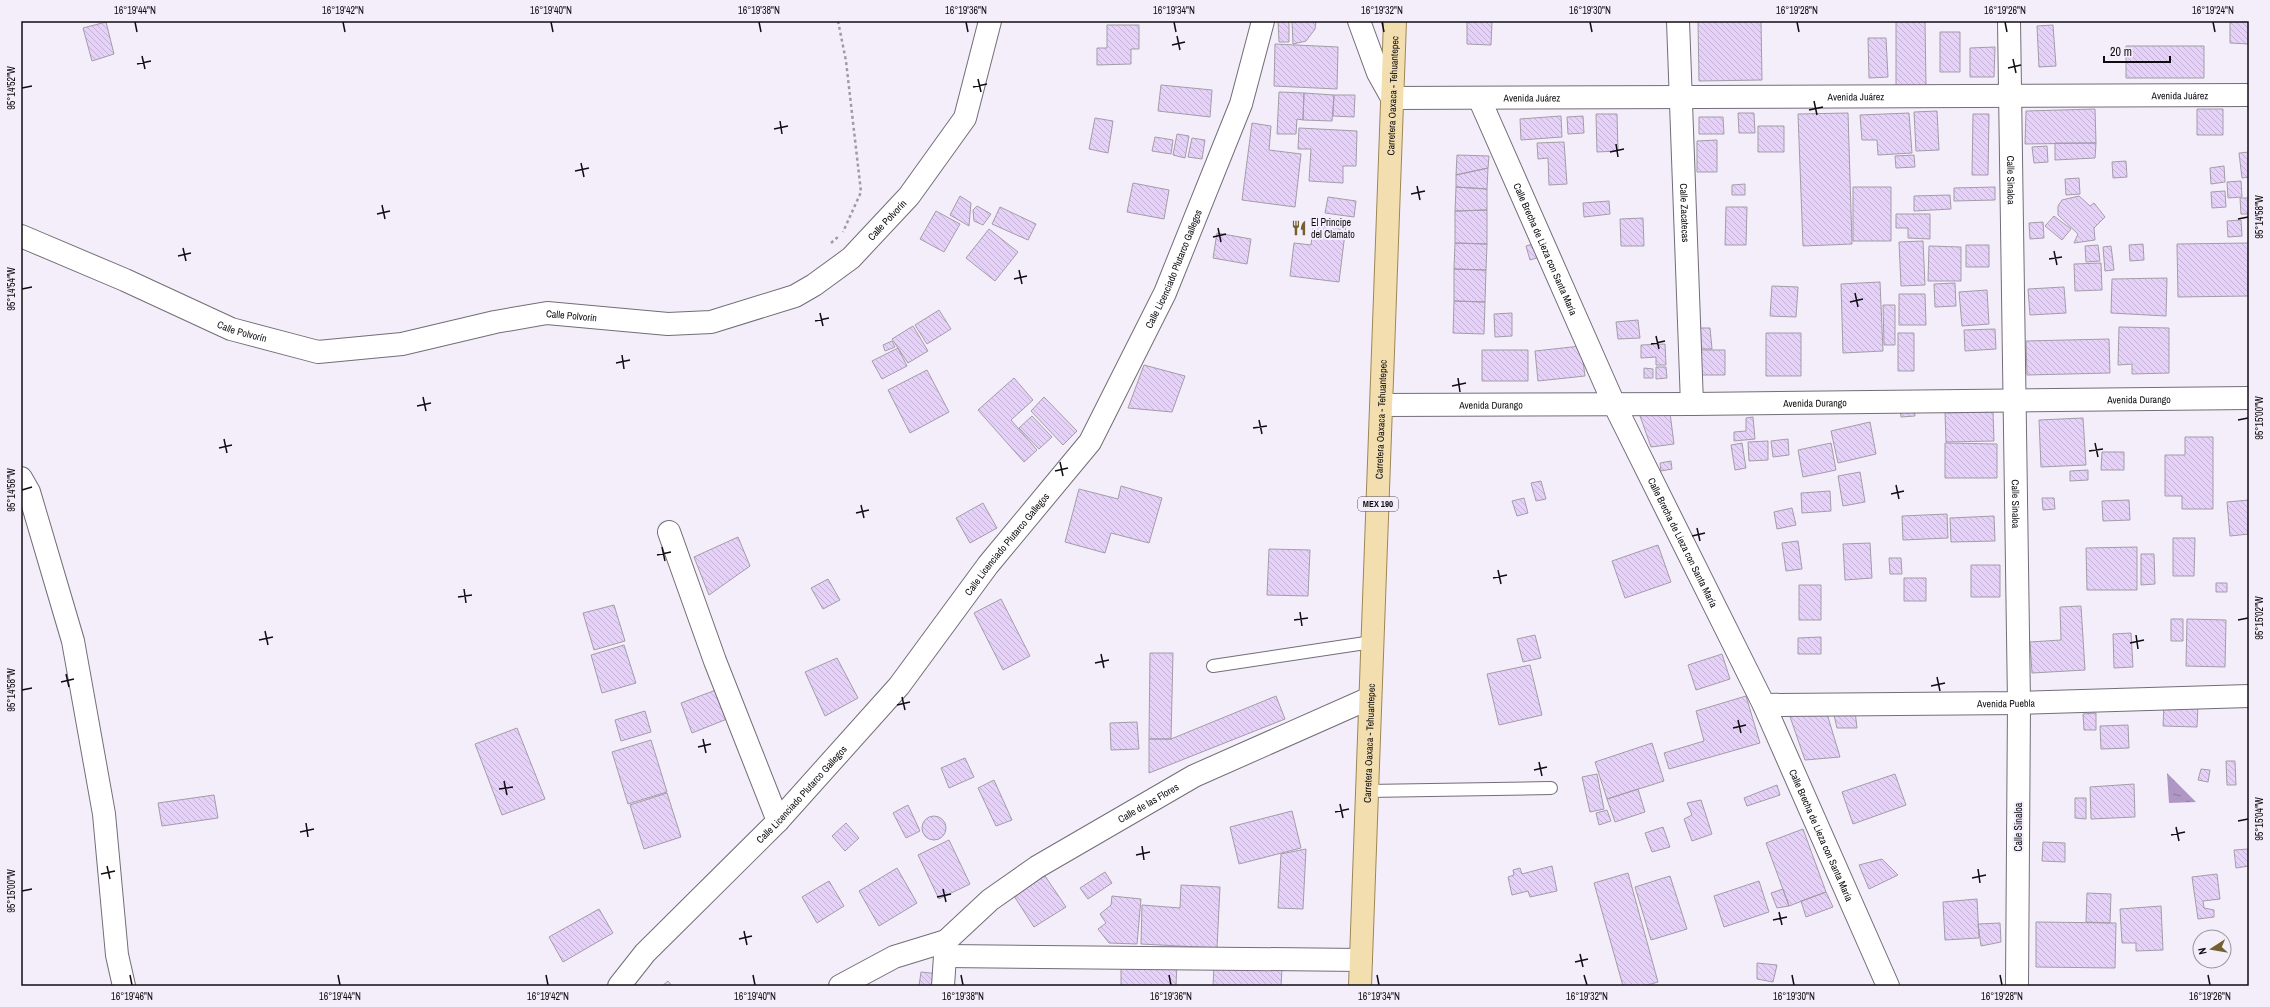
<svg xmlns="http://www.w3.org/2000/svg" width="2270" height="1007" viewBox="0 0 2270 1007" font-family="'Archivo Narrow',sans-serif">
<defs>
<pattern id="water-ripples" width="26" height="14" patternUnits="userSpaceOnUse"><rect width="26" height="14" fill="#af96c4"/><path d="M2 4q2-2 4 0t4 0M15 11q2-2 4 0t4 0" fill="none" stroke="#8d799e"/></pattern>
<pattern id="building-back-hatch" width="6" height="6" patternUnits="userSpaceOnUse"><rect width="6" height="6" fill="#e6d1f8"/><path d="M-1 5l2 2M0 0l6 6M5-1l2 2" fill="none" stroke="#c4b2d4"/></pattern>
</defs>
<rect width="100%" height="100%" fill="#f4eefa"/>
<path fill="url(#water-ripples)" d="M2167,773L2196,802L2169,803Z"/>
<path fill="url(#building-back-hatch)" stroke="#a39da8" d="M1278,21H1289V42H1279Z
M1292,21H1316L1315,29L1306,41L1293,44Z
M1467,21H1492L1491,45L1467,44Z
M1698,21H1761L1762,80L1699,81Z
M1896,21H1925L1926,86H1896Z
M2230,21H2249V44L2230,43Z
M106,22L114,54L92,61L83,28Z
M1107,25H1139V49H1131V64L1097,65V48H1107Z
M2053,25L2056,66L2039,67L2037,26Z
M1940,32H1960V72H1940Z
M1868,38H1886L1888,77L1869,78Z
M1275,44L1338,47L1337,89L1274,86Z
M2126,46H2204V78H2126Z
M1995,47L1994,77H1970V48Z
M1161,85L1212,90L1210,117L1158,111Z
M1279,92L1304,93L1303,120L1297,119L1296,134H1277Z
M1304,93L1334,95L1332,121L1303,120Z
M1334,95H1355L1354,117L1333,116Z
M2095,109L2096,143L2025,144L2026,111Z
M2197,109H2223V135H2197Z
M1937,111L1939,150L1916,151L1914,112Z
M1738,113H1754L1755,133H1739Z
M1848,113L1852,244L1803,246L1798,114Z
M1909,113L1912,153L1878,155L1877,140H1862L1860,115Z
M1596,114H1617L1618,151L1597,152Z
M1973,114H1989L1988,175H1972Z
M1561,116L1562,137L1521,140L1520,119Z
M1583,116L1584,133L1568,134L1567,117Z
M1699,117H1723L1724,134H1699Z
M1095,118L1113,121L1108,153L1089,149Z
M1252,123L1271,126L1269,150L1301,154L1295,207L1242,200Z
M1758,126H1784V152H1758Z
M1299,128L1357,131L1356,166H1343V183L1309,181L1311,149H1298Z
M1177,134L1189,136L1185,158L1173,155Z
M1155,137L1173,140L1171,154L1152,151Z
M1192,138L1205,140L1202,159L1188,157Z
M1717,140V172H1697V141Z
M1564,142L1567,184L1549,185L1548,158L1538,159L1537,143Z
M2055,143H2096L2095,158L2055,160Z
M2047,146L2048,162L2034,163L2032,147Z
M2249,152V177L2242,178L2239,153Z
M1457,155L1489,156L1488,168L1456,175Z
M1914,155L1915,167L1896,168L1895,156Z
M2126,161L2127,177L2113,178L2112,162Z
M2224,166L2225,182L2211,184L2210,168Z
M1488,168L1487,189L1456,187V175Z
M2079,178L2080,194L2066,195L2065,179Z
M2241,181L2242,197L2228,198L2227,182Z
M1133,183L1169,190L1164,219L1127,212Z
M1745,184V195H1732V185Z
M1456,187L1487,189V210L1455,211Z
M1853,187H1891V241H1853Z
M1995,187V200L1954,201V188Z
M2225,191L2226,207L2212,208L2211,192Z
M1950,195L1951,209L1914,211V196Z
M960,196L971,203L969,226L950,215Z
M2079,196L2090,206L2094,203L2105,217L2094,228L2095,240L2074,243L2078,234L2058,215V206L2062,200Z
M1328,197L1356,201L1354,217L1325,213Z
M2240,198H2249V214H2241Z
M1609,201L1610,214L1584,217L1583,203Z
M977,206L991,214L983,225L974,221L973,210Z
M1000,207L1036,224L1028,240L992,224Z
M1726,207H1747L1746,245H1725Z
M1487,210V244L1455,243V211Z
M936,211L960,224L944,252L920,239Z
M1896,214H1930V239L1908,238V228H1896Z
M2054,216L2071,229L2062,240L2045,226Z
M1643,218L1644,246H1621L1620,219Z
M2241,220L2242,236L2228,237L2227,221Z
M1314,221L1346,225L1339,282L1290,276L1294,243L1311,245Z
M2043,222L2044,238L2030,239L2029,223Z
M989,229L1018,252L995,281L966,258Z
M1217,233L1251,239L1247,264L1213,258Z
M1923,241L1925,285L1901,286L1899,242Z
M1455,243L1487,244L1486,270L1454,269Z
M1536,243L1540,257L1530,260L1526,246Z
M2249,243V296L2178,297L2177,244Z
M2143,244L2144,260L2130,261L2129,245Z
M1966,245H1989V267H1966Z
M2098,245L2100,261L2086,262L2085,246Z
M1929,246L1961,247V281H1928Z
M2111,246L2114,270L2105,271L2103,247Z
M2101,263L2102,290L2075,291L2074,264Z
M1454,269L1486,270L1485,302L1454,301Z
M2167,278L2166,316L2111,313L2112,279Z
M1880,282L1883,351L1843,353L1841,284Z
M1955,283L1956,306L1935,307L1934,284Z
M1772,286L1798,287L1796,317L1770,316Z
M2064,287L2066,313L2030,315L2028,289Z
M1987,290L1989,324L1962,326L1959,292Z
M1899,294H1925L1926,325H1899Z
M1454,301L1485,302L1484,334L1453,333Z
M1883,305H1895V345H1884Z
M939,310L951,329L927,344L915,325Z
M1512,313V336L1495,337L1494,314Z
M1638,320L1640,338L1618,339L1616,322Z
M913,326L928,351L908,363L892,339Z
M2119,327L2169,328V373L2132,374V364L2118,365Z
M1700,328H1710L1712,349H1701Z
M1995,329L1996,349L1965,351L1964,330Z
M1766,333H1801V376H1766Z
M1898,333H1914V371H1898Z
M2109,339L2110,373L2027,375L2026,341Z
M892,341L895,347L885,351L883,345Z
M1665,344L1666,365H1656V357L1641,358V345Z
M1581,346L1585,376L1538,381L1535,351Z
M898,348L907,366L882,379L872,361Z
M1482,350H1528V381H1482Z
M1700,350H1725V375H1700Z
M1144,365L1185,376L1172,412L1128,408Z
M1656,367H1666L1667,378L1656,379Z
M1644,368L1653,369V378H1644Z
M927,370L949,412L910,433L888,390Z
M1014,378L1033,400L1011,420L1037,450L1024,462L978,410Z
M1044,397L1077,431L1063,445L1031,411Z
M1914,407L1915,416L1901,417L1900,408Z
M1993,412L1994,441L1946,442L1945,413Z
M1639,413H1670L1674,444L1651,447Z
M1032,416L1052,437L1039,449L1019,428Z
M1753,417L1755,439L1734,441V432L1746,431V418Z
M2083,418L2086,465L2041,467L2039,420Z
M1870,422L1876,454L1838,463L1831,431Z
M2185,437H2213V509H2182V496H2165V455H2185Z
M1788,439L1789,455L1773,457L1771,441Z
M1768,441V460L1749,461L1748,442Z
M1742,443L1746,468L1735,470L1731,445Z
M1831,443L1836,470L1803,477L1798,450Z
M1945,443L1997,444V478H1945Z
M2102,452H2124V470H2101Z
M1671,461L1672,469L1661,471L1660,463Z
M2088,470V480L2070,481V471Z
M1860,472L1865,502L1843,506L1838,476Z
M1541,481L1546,499L1536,501L1531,483Z
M1121,486L1162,498L1149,543L1111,533L1105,553L1065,542L1079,489L1118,499Z
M1830,491L1831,511L1802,513L1801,493Z
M1524,498L1528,513L1517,516L1512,501Z
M2042,498H2054L2055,509L2043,510Z
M2129,500L2130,520L2103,521L2102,501Z
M2249,500V534L2230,536L2227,502Z
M983,503L997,528L970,543L956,518Z
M1792,508L1796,525L1777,529L1774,512Z
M1947,514L1948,538L1903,540L1902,516Z
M1994,516L1995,541L1951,542L1950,518Z
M738,537L750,566L709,595L694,557Z
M2173,538H2195L2194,576H2173Z
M1798,541L1802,569L1786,571L1782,543Z
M1870,543L1872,578L1845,580L1843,544Z
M1658,545L1671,582L1625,598L1612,561Z
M2137,547V590H2087L2086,548Z
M1269,549L1310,550L1308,596L1267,595Z
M2141,554H2154L2155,584L2141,585Z
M1889,558H1901L1902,574H1890Z
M1971,565H2000V597H1971Z
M1904,578H1926V601H1904Z
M828,579L840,600L823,609L811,588Z
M2216,583H2227V592H2216Z
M1799,585H1821V620H1799Z
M1001,599L1030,656L1003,670L974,613Z
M614,605L625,641L594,650L583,613Z
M2081,606L2085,670L2032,673L2030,642L2061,640L2060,607Z
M2171,619H2183V641H2171Z
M2187,619L2226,620L2225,667L2186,666Z
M2131,633L2133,667L2114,668L2113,634Z
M1535,635L1541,658L1523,662L1517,639Z
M1821,637V654H1798V638Z
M624,645L636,683L602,693L591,655Z
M1150,653H1173L1171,739H1149Z
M1722,654L1730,679L1696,690L1688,665Z
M837,658L858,698L825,716L805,672Z
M1530,665L1542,715L1499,725L1487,674Z
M716,690L727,719L692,733L681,703Z
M1276,696L1285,719L1149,773V739H1171Z
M1746,696L1760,743L1669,769L1664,753L1704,741L1696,711Z
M2164,704L2198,705L2197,727L2163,726Z
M1825,707L1840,757L1805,760L1787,708Z
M645,711L651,732L621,741L615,720Z
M1833,711H1855L1857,728H1837Z
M2096,713V730H2084L2083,714Z
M1137,722L1139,749L1111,750L1110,723Z
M2128,725L2129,748L2101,749L2100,726Z
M517,728L545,799L502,815L475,744Z
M651,740L667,792L628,804L612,752Z
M1652,743L1664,781L1607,799L1595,762Z
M965,758L974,777L949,788L941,768Z
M2226,761H2235L2236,785H2227Z
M2201,769L2210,770L2208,782L2198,780Z
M1597,774L1604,809L1590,812L1582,777Z
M1895,774L1906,805L1853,824L1842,792Z
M994,780L1012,820L996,826L978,788Z
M2134,784L2135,817L2091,819L2090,787Z
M1777,785L1780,795L1747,806L1744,798Z
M1638,789L1645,812L1615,822L1607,799Z
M667,793L681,837L644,849L630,805Z
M214,795L218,818L162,826L158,803Z
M2075,798H2086V819L2075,818Z
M1701,800L1712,834L1692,841L1684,819L1692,815L1687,803Z
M908,805L920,831L906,838L893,813Z
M1607,810L1611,821L1599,825L1596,813Z
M1292,811L1301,848L1239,864L1230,827Z
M922 828a12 12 0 1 1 24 0a12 12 0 1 1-24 0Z
M846,823L859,838L845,851L832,836Z
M1663,827L1670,847L1652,852L1645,833Z
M1803,829L1826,892L1789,906L1766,843Z
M949,840L970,884L939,899L918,855Z
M2043,842L2065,843V862L2042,861Z
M1306,849L1303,909L1278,908L1281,854Z
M2248,849L2249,866L2236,868L2234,850Z
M1882,859L1898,875L1869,889L1859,865Z
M1552,866L1557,891L1530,897L1528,891L1512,895L1508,877L1514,875L1513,870L1520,868L1522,874Z
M897,868L917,903L879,926L859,891Z
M1105,872L1112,883L1088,899L1080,888Z
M1628,873L1658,982L1644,986H1623L1594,883Z
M2217,874L2220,899L2203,901L2204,908L2214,910V917L2198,919L2192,877Z
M1045,876L1066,907L1034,927L1014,896Z
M1670,876L1687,929L1651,940L1635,887Z
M829,881L844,906L817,923L802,897Z
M1759,881L1769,912L1724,927L1714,896Z
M1181,885L1220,887L1217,948L1141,944L1142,905L1180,908Z
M1783,889L1789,906L1777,908L1771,893Z
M1826,892L1833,907L1806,917L1801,901Z
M2087,893L2111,894L2110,923L2086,922Z
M1112,896L1141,899L1137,944L1109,943L1098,929L1106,923L1100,914L1111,905Z
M1977,899L1979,938L1945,940L1943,902Z
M2161,906L2163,950L2136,951V943H2122L2120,909Z
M599,909L613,933L563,962L549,937Z
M2036,922L2116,923L2115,968L2036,967Z
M2000,923L2001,942L1981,946L1978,924Z
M1121,962L1177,963L1176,986H1121Z
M1757,963L1777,965L1773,982L1757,979Z
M1214,965L1282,969L1281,986H1213Z
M921,972L940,974L939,986H919Z
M668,981L672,986H662Z"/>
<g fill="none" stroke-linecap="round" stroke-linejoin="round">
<defs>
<path id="lane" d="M1213,666L1372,642
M1367,791L1551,788"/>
<g id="street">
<path id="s1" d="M1359,21L1378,73L1392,98L2249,95"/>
<path id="s2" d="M1678,21L1692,404"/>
<path id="s3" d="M2009,21L2019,703L2017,986"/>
<path id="s4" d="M1479,98L1614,404L1764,705L1888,986"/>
<path id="s5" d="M21,236L125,280L231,329L318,352L402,344L495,322L547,313L668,324L711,322L795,296L814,285L851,258L909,196L965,118L990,21"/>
<path id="s6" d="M1382,405L1692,404L2249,398"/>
<path d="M21,478L29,492L73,641L104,814L117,955L124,986"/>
<path d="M669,532L715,661L778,821"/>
<path id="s7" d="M1764,705L2019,703L2249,696"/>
<path d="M946,956L1361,960"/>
<path id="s8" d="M619,986L645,953L778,821L899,686L988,565L1090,442L1165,293L1241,104L1263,21"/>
<path d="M840,986L894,957L946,941"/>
<path id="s9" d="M943,986L946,941L990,900L1037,867L1194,776L1370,698"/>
</g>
<g id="primary">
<path id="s10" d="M1360,986L1395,21"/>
</g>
</defs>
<use href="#lane" stroke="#736d77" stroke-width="14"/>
<use href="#street" stroke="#736d77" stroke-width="24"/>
<use href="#primary" stroke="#9d8755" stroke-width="24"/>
<path stroke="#9f9aa3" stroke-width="2.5" stroke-dasharray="3 3" stroke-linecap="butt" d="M838,21L846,61L861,192L843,232
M831,243L839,236"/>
<use href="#lane" stroke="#fff" stroke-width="12"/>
<use href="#street" stroke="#fff" stroke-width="22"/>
<use href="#primary" stroke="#f2deaf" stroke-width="22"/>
</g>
<path fill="none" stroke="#0f0d11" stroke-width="1.5" d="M135,22L137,32M343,22L345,32M551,22L553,32M759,22L761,32M966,22L968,32M1174,22L1176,32M1382,22L1384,32M1590,22L1592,32M1797,22L1799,32M2005,22L2007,32M2213,22L2215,32M1177,36L1180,50M1172,45L1185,42M142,56L145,69M2013,59L2016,73M137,64L151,61M2008,68L2021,65M978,79L981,92M973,87L987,84M22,88L32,86M1814,101L1817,115M1809,110L1823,107M780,121L782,134M774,129L788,126M1616,144L1618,157M1610,152L1624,149M581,163L584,177M575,171L589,168M1417,186L1420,200M1411,194L1425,191M382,205L385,219M377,214L390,211M2238,219L2248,217M1218,228L1221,242M1213,237L1226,234M183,248L186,261M2054,251L2057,265M178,256L191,253M2049,259L2062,257M1019,270L1022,284M1014,279L1027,276M22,289L32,287M1855,293L1858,307M1850,302L1863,299M820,313L823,326M815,321L829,318M1656,336L1659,349M1651,344L1665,341M622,355L624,369M616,363L630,360M1458,378L1460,392M1452,386L1466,383M423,397L426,411M417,406L431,403M1259,420L1262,434M2238,420L2248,418M1253,428L1267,426M224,439L227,453M2095,443L2098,457M219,448L232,445M2089,451L2103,449M1060,462L1063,476M1055,471L1068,468M1896,485L1899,499M22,490L32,487M1891,494L1904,491M861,505L864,518M856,513L869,510M1697,528L1700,541M1692,536L1705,533M662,547L665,561M657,555L671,552M1498,570L1501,584M1493,578L1507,575M464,589L466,603M458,597L472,595M1300,612L1302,626M1294,620L1308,618M2238,620L2248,618M265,631L268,645M2136,635L2138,649M259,640L273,637M2130,643L2144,640M1101,654L1104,668M1095,663L1109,660M66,674L69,687M1937,677L1940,691M61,682L74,679M1931,686L1945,683M22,690L32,688M902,697L905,710M897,705L910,702M1738,720L1741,733M1733,728L1746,725M703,739L706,753M698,747L711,744M1539,762L1542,776M1534,770L1547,767M504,781L507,795M499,789L513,787M1340,804L1343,818M1335,812L1349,809M2238,821L2248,819M306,823L308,837M2176,827L2179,841M300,832L314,829M2171,835L2185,832M1142,846L1144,860M1136,855L1150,852M107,866L110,879M1978,869L1980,883M101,874L115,871M1972,878L1986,875M943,889L946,902M22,891L32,889M937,897L951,894M1779,912L1782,925M1773,920L1787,917M744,931L747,945M739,939L752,936M1580,954L1583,967M1575,962L1588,959M130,975L132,985M338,975L340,985M546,975L548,985M753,975L755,985M961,975L963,985M1169,975L1171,985M1377,975L1379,985M1584,975L1587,985M1792,975L1794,985M2000,975L2002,985M2208,975L2210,985"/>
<defs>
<symbol id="restaurant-bare" viewBox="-9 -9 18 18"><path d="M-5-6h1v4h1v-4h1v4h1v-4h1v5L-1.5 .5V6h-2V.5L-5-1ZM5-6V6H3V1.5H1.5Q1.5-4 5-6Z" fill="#74602f" stroke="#f4eefa" stroke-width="2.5" paint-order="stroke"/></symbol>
</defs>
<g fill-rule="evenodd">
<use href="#restaurant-bare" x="1288" y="217" width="22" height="22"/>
</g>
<g text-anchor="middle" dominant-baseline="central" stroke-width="4" stroke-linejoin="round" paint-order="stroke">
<rect fill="#f4eefa" stroke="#545057" stroke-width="1" x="1358" y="497" width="40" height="14" rx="3"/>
<g font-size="9" font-weight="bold" fill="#0f0d11">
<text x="1378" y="504">MEX 190</text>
</g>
<g font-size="10" fill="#0f0d11" stroke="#f4eefa">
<text stroke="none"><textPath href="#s1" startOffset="872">Avenida Juárez</textPath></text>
<text stroke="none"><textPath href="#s10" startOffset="891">Carretera Oaxaca - Tehuantepec</textPath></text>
<text stroke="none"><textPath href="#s1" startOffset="548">Avenida Juárez</textPath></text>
<text stroke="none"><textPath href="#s1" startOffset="224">Avenida Juárez</textPath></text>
<text stroke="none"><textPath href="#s3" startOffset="159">Calle Sinaloa</textPath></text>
<text stroke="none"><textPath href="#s2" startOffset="192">Calle Zacatecas</textPath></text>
<text stroke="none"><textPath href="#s5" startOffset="925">Calle Polvorín</textPath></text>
<text stroke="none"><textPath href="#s4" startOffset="165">Calle Brecha de Lieza con Santa María</textPath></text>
<text stroke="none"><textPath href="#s8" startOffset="913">Calle Licenciado Plutarco Gallegos</textPath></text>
<text stroke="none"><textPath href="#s5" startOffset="577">Calle Polvorín</textPath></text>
<text stroke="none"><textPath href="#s5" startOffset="241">Calle Polvorín</textPath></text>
<text stroke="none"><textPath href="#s6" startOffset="757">Avenida Durango</textPath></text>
<text stroke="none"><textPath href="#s6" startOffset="433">Avenida Durango</textPath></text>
<text stroke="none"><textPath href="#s6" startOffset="109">Avenida Durango</textPath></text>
<text stroke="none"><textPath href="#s10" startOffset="567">Carretera Oaxaca - Tehuantepec</textPath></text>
<text stroke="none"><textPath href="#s3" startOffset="483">Calle Sinaloa</textPath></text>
<text stroke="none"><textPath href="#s4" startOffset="489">Calle Brecha de Lieza con Santa María</textPath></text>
<text stroke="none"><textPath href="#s8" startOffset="589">Calle Licenciado Plutarco Gallegos</textPath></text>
<text stroke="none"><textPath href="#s7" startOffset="242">Avenida Puebla</textPath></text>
<text stroke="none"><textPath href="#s10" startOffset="243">Carretera Oaxaca - Tehuantepec</textPath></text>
<text stroke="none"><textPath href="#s8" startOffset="265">Calle Licenciado Plutarco Gallegos</textPath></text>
<text stroke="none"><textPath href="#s9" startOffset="291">Calle de las Flores</textPath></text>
<text transform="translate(2018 827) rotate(-90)">Calle Sinaloa</text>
<text stroke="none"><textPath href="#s4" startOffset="813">Calle Brecha de Lieza con Santa María</textPath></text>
</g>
<g font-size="10" fill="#0f0d11" stroke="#f4eefa" text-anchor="start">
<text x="1311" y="222">El Principe<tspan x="1311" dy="12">del Clamato</tspan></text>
</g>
</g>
<rect width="2270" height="1007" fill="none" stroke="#f4eefa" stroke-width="44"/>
<g transform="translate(2212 949) rotate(258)"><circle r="19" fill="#f4eefa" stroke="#98949d"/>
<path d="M0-3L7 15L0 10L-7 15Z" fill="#74602f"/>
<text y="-6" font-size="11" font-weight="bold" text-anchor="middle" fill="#0f0d11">N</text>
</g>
<path d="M2104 56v6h66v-6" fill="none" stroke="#0f0d11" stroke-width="2"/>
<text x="2110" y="56" font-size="12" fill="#0f0d11" stroke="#f4eefa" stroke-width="3" paint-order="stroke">20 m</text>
<rect x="22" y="22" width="2226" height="963" fill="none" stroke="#0f0d11" stroke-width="1.5"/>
<g font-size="10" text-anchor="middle" fill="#0f0d11">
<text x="135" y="14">16°19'44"N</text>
<text x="343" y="14">16°19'42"N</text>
<text x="551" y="14">16°19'40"N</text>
<text x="759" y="14">16°19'38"N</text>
<text x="966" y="14">16°19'36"N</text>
<text x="1174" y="14">16°19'34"N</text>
<text x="1382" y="14">16°19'32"N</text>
<text x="1590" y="14">16°19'30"N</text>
<text x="1797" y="14">16°19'28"N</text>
<text x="2005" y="14">16°19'26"N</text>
<text x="2213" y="14">16°19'24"N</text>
<text transform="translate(11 88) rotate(-90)" y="4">95°14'52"W</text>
<text transform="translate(2259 217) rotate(-90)" y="4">95°14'58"W</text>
<text transform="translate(11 289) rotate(-90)" y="4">95°14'54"W</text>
<text transform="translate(2259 418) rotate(-90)" y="4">95°15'00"W</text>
<text transform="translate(11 490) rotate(-90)" y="4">95°14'56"W</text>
<text transform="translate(2259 618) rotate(-90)" y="4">95°15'02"W</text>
<text transform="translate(11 690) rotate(-90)" y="4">95°14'58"W</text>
<text transform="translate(2259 819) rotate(-90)" y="4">95°15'04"W</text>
<text transform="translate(11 891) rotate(-90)" y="4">95°15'00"W</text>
<text x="132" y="1000">16°19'46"N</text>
<text x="340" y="1000">16°19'44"N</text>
<text x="548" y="1000">16°19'42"N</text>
<text x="755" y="1000">16°19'40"N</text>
<text x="963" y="1000">16°19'38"N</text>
<text x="1171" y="1000">16°19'36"N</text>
<text x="1379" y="1000">16°19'34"N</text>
<text x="1587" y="1000">16°19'32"N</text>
<text x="1794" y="1000">16°19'30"N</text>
<text x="2002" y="1000">16°19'28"N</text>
<text x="2210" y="1000">16°19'26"N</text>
</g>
</svg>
